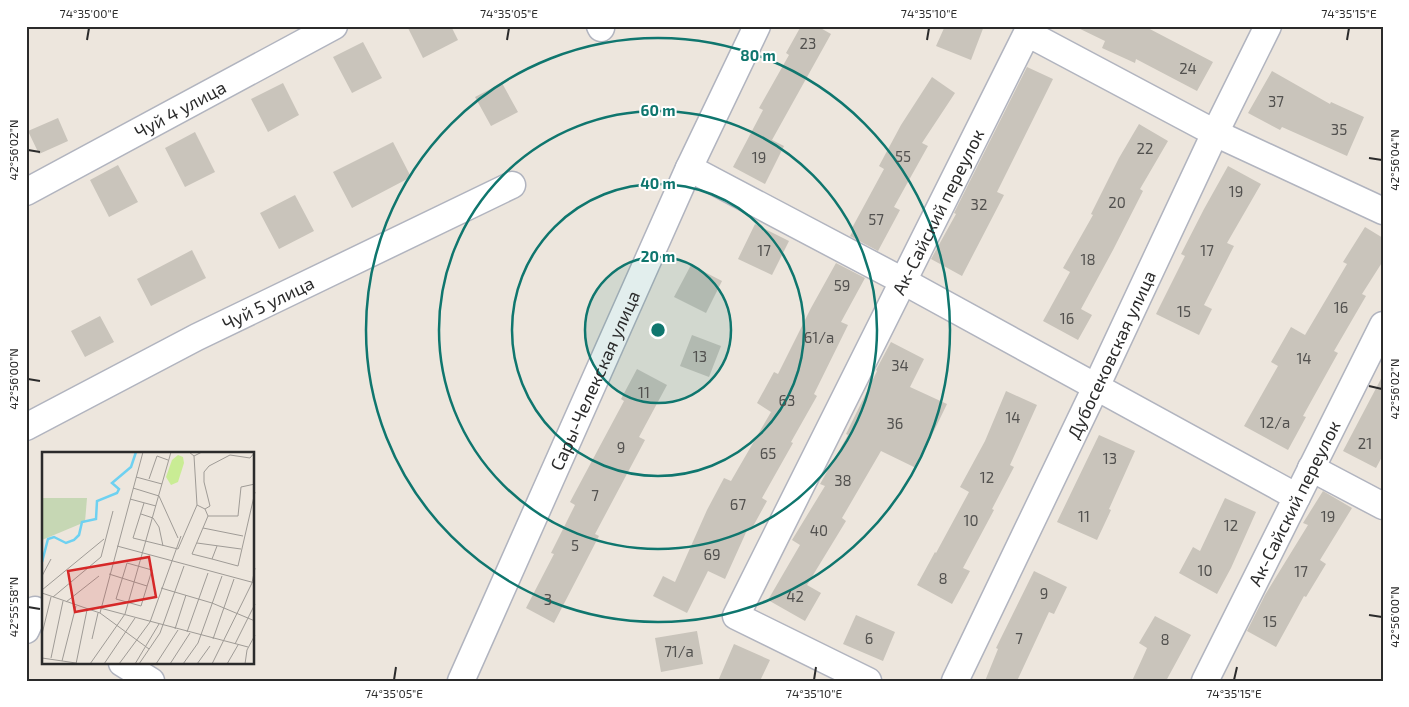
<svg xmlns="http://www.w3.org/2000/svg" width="1409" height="707" viewBox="0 0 1409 707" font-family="'Exo 2',sans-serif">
<rect width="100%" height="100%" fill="#ede6dd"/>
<path fill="#c9c4bb" d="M407,26H451L458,40L423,58Z
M801,26H817L831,34L772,140L784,146L765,184L733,167L763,110L759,108L789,55L786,53Z
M945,26H984L971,60L936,46Z
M1074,26H1144L1213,62L1197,91L1136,59L1135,63L1102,48L1105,41Z
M363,42L382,78L352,93L333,57Z
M1027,67L1053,79L997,192L1004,195L962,276L931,259L956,214L954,213Z
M1272,71L1330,104L1331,102L1364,117L1347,156L1282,127L1280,130L1248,113Z
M932,77L955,93L922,143L928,146L894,207L900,210L878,251L850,236L854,229L852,228L884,169L879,166L901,125Z
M283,83L299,115L268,132L251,99Z
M502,83L518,112L491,126L475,97Z
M58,118L68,141L39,154L28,131Z
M1139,124L1168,141L1140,189L1143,191L1113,250L1081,309L1092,315L1078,340L1043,321L1070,272L1063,268L1093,215L1091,214L1119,158Z
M195,132L215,172L185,187L165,148Z
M393,142L411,177L352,208L333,172Z
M118,165L138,202L109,217L90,180Z
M1228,166L1261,184L1227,243L1234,246L1204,305L1212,309L1199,335L1156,314L1185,256L1181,254L1204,209Z
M295,195L314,231L279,249L260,213Z
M755,224L789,241L772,275L738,259Z
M1365,227L1383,238V261L1362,294L1366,296L1334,351L1338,353L1303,416L1306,417L1288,450L1244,426L1278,366L1271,362L1291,327L1305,335L1347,264L1343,262Z
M192,250L206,278L151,306L137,279Z
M836,263L865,278L841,322L848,325L814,394L817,396L791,442L793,443L762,498L767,501L751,530L748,528L725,579L708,571L687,613L653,596L663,576L675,582L707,510L724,478L731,481L771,412L757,403L774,372L778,374L811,308Z
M691,265L722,281L706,313L674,297Z
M100,316L114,342L85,357L71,331Z
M692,335L721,346L709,377L680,366Z
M891,342L924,359L910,387L947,404L916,468L881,451L842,518L846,521L807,585L821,593L805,621L768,600L800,545L792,540L825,486L820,484L848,435L846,434L877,371L876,370Z
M637,369L667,385L639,437L645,440L595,534L599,536L554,623L526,608L554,554L551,553L575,505L570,502L624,401L621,399Z
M1383,375V455L1376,468L1343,451Z
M1006,391L1037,405L1010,465L1014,467L992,509L994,510L963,568L970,571L952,604L917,585L935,552L936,553L969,492L960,487L985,441Z
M1099,435L1135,451L1109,509L1111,510L1097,540L1057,522Z
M1323,491L1352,508L1320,560L1326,564L1306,597L1304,596L1276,647L1247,631L1265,595L1308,525L1303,523Z
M1225,498L1256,512L1231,568L1217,594L1179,573L1193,547L1200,551Z
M1034,571L1067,587L1054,614L1049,612L1017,681H985L998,649L996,648Z
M856,615L895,632L883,661L843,644Z
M1155,616L1191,635L1166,681H1132L1147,648L1139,643Z
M697,631L703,664L661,672L655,638Z
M734,644L770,660L760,681H718Z"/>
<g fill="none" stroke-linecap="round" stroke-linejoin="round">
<defs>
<g id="minor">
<path d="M600,26L601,28"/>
<path d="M689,168L903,281L1297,497"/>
<path id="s1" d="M26,192L334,26"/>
<path id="s2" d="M26,427L197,337L512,185"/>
<path d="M1311,468L1383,506"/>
<path d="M26,630L35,610"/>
<path d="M122,663L151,681"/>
<path id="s3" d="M461,681L689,168L757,26"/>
<path id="s4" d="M868,681L736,616L1027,33L1215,133L1383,211"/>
<path id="s5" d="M955,681L1096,387L1215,133L1268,26"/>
<path id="s6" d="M1205,681L1383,325"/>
</g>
</defs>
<use href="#minor" stroke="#b1b4bf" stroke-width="29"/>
<use href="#minor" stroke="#fff" stroke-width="26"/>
</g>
<path fill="none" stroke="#2b2b2b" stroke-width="2" d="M87,40L89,28M507,40L509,28M927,40L929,28M1347,40L1349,28M28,150L40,152M1369,158L1382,160M28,379L40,381M1369,386L1382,389M28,607L40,609M1369,615L1382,617M394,680L396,667M814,680L816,667M1234,680L1237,667"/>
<circle cx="658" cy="330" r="73" fill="#0f766e" fill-opacity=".12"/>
<g fill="none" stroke="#0f766e" stroke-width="2.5">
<circle cx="658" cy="330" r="73"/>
<circle cx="658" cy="330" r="146"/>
<circle cx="658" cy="330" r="219"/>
<circle cx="658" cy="330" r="292"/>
</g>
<g text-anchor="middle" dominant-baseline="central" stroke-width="4" stroke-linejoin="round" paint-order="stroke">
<g font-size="15" fill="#52514f">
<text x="808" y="43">23</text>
<text x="1188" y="68">24</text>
<text x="1276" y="101">37</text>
<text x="1339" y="129">35</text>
<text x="1145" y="148">22</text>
<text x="903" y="156">55</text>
<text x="759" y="157">19</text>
<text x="1236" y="191">19</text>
<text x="1117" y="202">20</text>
<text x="979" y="204">32</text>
<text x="876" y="219">57</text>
<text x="764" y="250">17</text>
<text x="1207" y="250">17</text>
<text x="1088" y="259">18</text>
<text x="842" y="285">59</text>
<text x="1341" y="307">16</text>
<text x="1184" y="311">15</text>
<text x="1067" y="318">16</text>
<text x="819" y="337">61/а</text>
<text x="700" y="356">13</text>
<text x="1304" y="358">14</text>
<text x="900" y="365">34</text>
<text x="644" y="392">11</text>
<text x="787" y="400">63</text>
<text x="1013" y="417">14</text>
<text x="1275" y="422">12/а</text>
<text x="895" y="423">36</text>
<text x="1365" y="443">21</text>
<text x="621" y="447">9</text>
<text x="768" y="453">65</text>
<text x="1110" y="458">13</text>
<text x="987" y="477">12</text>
<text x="843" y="480">38</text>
<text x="595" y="495">7</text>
<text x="738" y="504">67</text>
<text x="1084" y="516">11</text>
<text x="1328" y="516">19</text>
<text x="971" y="520">10</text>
<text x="1231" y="525">12</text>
<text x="819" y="530">40</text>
<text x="575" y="545">5</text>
<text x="712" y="554">69</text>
<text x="1205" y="570">10</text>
<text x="1301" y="571">17</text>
<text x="943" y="578">8</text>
<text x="1044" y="593">9</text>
<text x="795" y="596">42</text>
<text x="548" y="599">3</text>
<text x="1270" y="621">15</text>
<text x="869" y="638">6</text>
<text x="1019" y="638">7</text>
<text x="1165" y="639">8</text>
<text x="679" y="651">71/а</text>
</g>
<g font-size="18" fill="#2b2b2b" stroke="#fff">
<text stroke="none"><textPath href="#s1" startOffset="175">Чуй 4 улица</textPath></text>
<text stroke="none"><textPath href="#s4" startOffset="599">Ак-Сайский переулок</textPath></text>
<text stroke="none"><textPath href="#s2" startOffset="272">Чуй 5 улица</textPath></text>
<text stroke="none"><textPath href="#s5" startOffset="362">Дубосековская улица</textPath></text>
<text stroke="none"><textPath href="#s3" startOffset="329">Сары-Челекская улица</textPath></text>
<text stroke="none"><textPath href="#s6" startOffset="199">Ак-Сайский переулок</textPath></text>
</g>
</g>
<g transform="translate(42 452)">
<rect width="212" height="212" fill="#ede6dd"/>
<path d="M0,46H45L43,70L0,88Z" fill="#c6d7b4"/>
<path d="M136,3L141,5L142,11L136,30L129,33L124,25L130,8Z" fill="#c9ec94"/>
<path fill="none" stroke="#6ed1f1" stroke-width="2.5" d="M0,110L6,87L12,85L24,91L32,88L37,83L40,70L54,67L55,49L75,41L77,37L70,31L89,15L94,0"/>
<path fill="none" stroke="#9f9b96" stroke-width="1" d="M147,0L152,4L160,0M94,25L120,32M107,27L115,4L126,8M91,36L117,44L136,86M88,47L114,54M102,51L91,86L136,97L155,53L152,4M155,53L163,57L166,64H196L199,35L213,32M163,57L168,54L162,30V20L167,14L188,3L208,6L213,0M99,62L111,66L117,75L121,94M166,64L150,102L170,107L175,94M161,76L201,84M155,91L199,97M75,94L213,131M170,107L196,114L213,40M85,111L110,118L99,154L74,147ZM67,122L105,134M0,124L9,107M119,136L170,151L213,169M0,138L62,87M0,141L58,161L101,0M11,145L59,105L71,59M24,150L57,124M58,156L206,195M58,161L107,197M133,177L144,143M145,180L166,121M0,182L9,145M50,187L56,161M171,187L192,127M193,192L213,152M0,206L34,211M9,206L21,149M20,209L34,154M34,212L45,158M48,212L83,162L129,0M62,212L93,166M77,212L108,170L139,84M93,212L117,172M97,212L118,181L142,114M114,212L136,178M128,212L148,181M141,212L156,191L180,124M155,212L168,194M170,212L210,131L213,116M185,212L196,193M203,212L205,198L213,183"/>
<path fill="#d62828" fill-opacity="0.15" stroke="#d62828" stroke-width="2.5" d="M107,105L114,145L33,160L26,119Z"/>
<rect width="212" height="212" fill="none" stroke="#2b2b2b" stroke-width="2.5"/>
</g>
<circle cx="658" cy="330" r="8" fill="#0f766e" stroke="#fff" stroke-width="2.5"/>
<g font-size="15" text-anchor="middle" font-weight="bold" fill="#0f766e" stroke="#fff" stroke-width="4" stroke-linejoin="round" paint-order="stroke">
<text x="758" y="61">80 m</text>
<text x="658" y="116">60 m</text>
<text x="658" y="189">40 m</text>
<text x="658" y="262">20 m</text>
</g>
<rect width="1409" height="707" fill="none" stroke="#ffffff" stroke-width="55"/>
<rect x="28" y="28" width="1354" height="652" fill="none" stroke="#2b2b2b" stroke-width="2"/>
<g font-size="12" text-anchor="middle" fill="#2b2b2b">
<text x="89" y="18">74°35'00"E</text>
<text x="509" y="18">74°35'05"E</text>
<text x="929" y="18">74°35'10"E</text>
<text x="1349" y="18">74°35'15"E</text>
<text transform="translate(14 150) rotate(-90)" y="4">42°56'02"N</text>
<text transform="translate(1395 160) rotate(-90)" y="4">42°56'04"N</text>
<text transform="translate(14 379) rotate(-90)" y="4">42°56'00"N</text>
<text transform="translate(1395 389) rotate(-90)" y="4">42°56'02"N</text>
<text transform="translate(14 607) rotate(-90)" y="4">42°55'58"N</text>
<text transform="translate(1395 617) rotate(-90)" y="4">42°56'00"N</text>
<text x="394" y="698">74°35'05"E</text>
<text x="814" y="698">74°35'10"E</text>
<text x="1234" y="698">74°35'15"E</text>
</g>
</svg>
